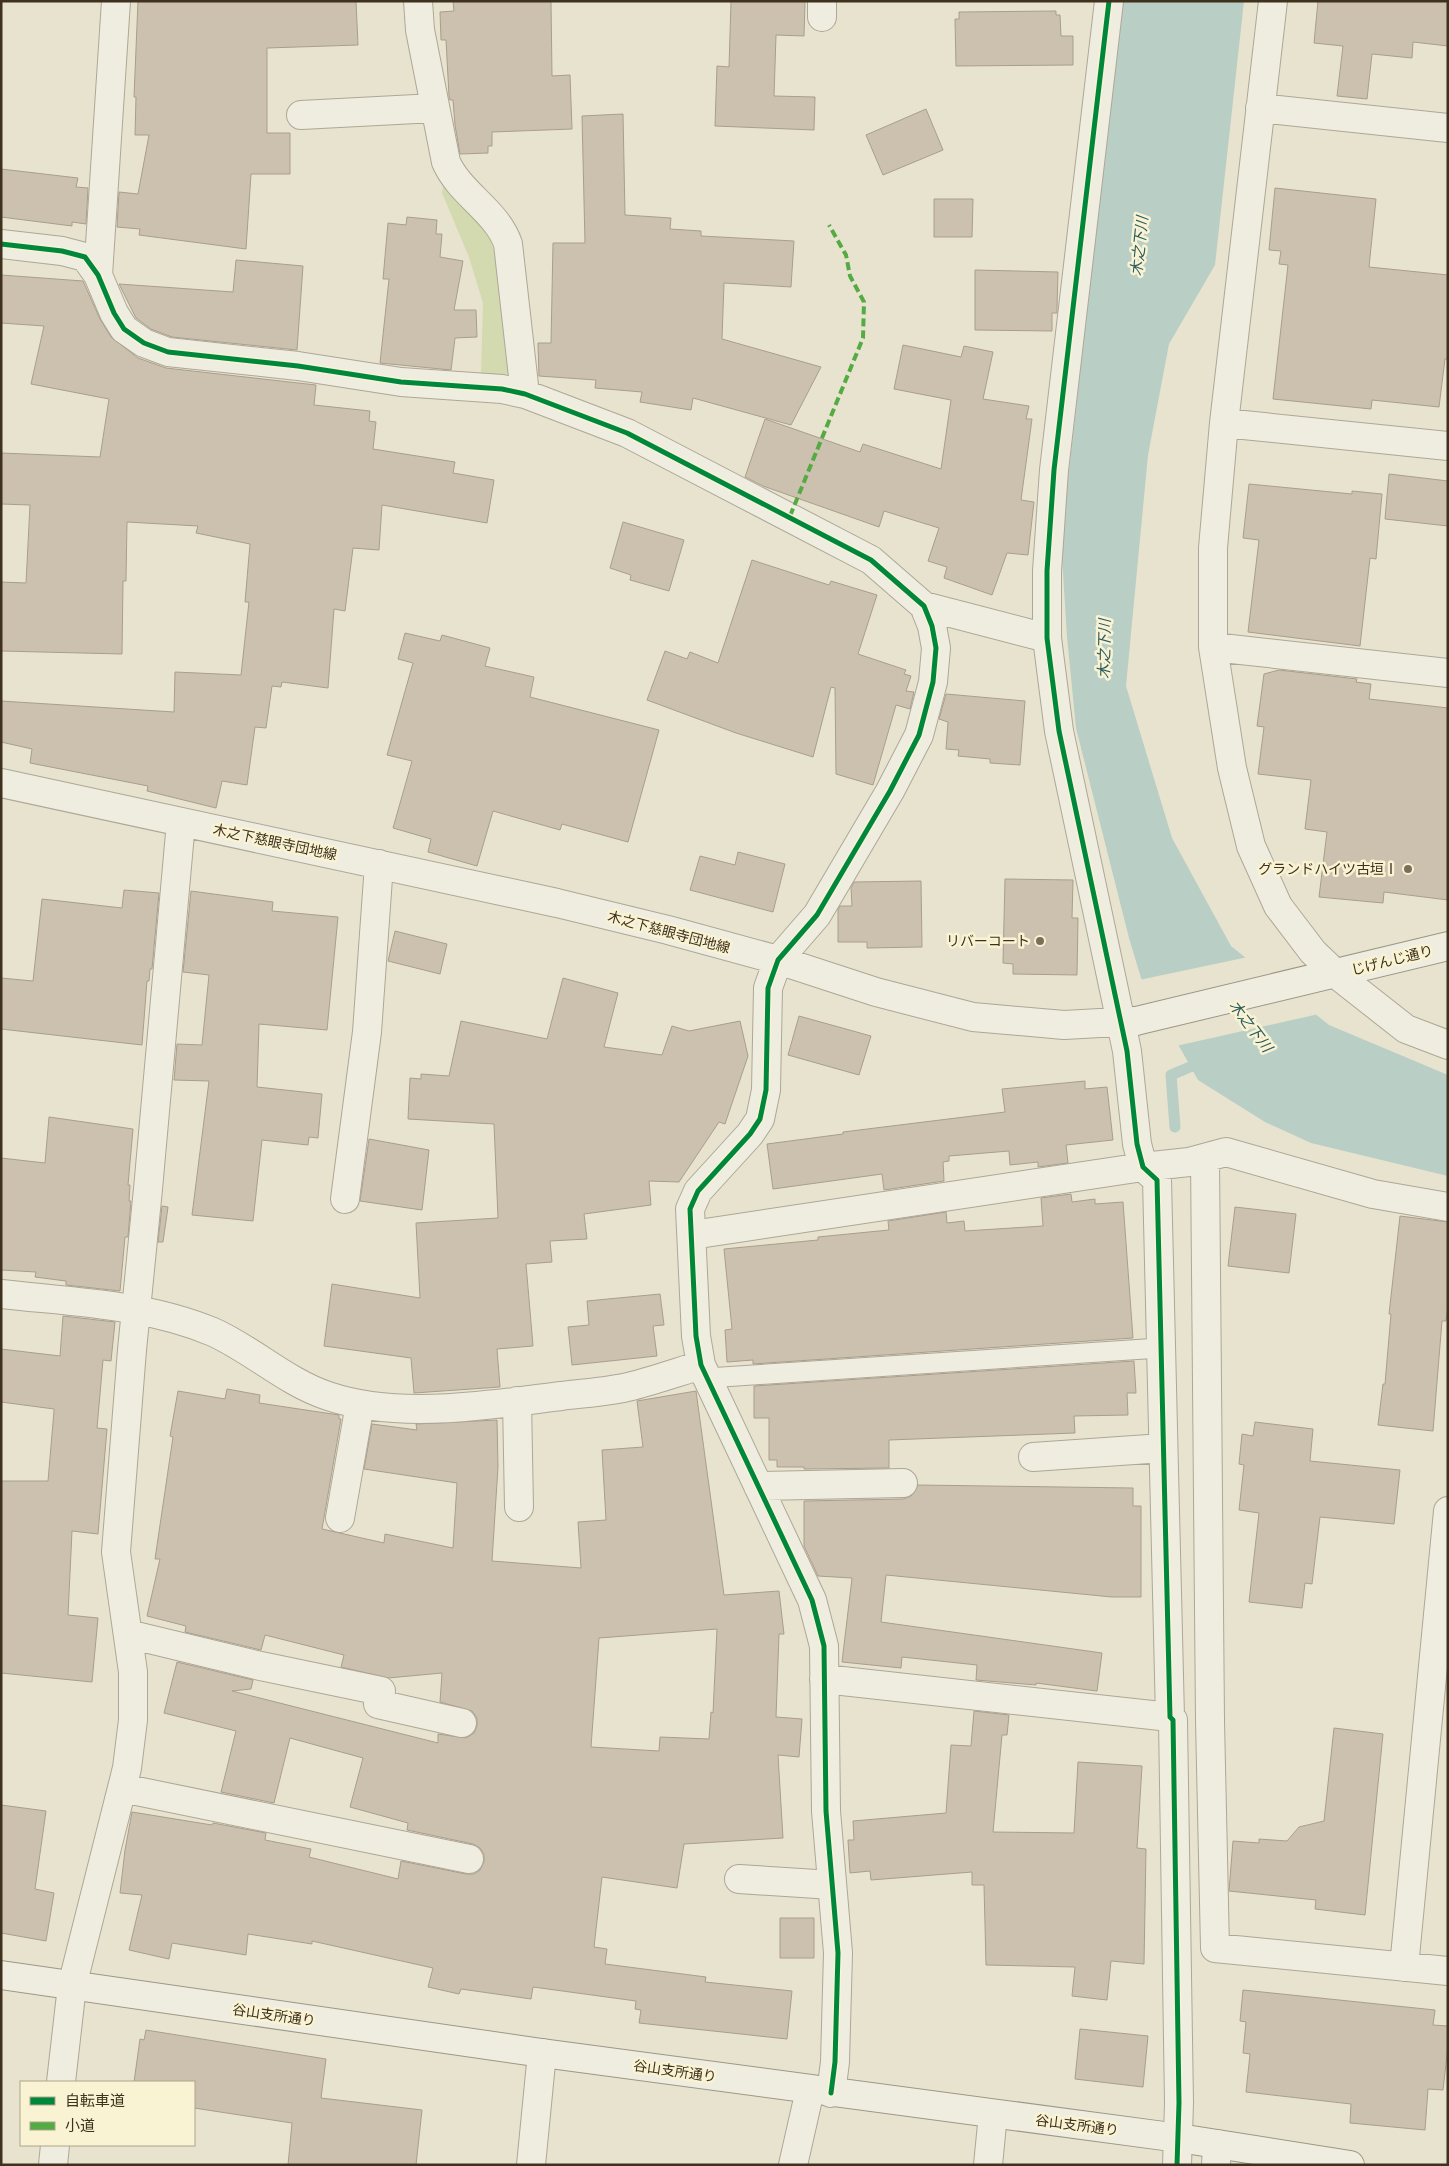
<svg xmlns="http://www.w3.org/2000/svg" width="1449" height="2166" viewBox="0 0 1449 2166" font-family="'Source Serif 4','Noto Sans JP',serif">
<rect width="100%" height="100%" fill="#e8e3ce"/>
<path fill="#d4daaf" d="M444,182L485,225L495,254L508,374H481L483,303L469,257L442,193Z"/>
<path fill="#b9cec4" d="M1122,1H1244L1215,265L1169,344L1148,455L1126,686L1172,838L1231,946L1329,1025L1448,1075V1176L1311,1143L1265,1122L1198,1080L1141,978L1129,938L1076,728L1067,637L1061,541Z"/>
<path fill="#e8e3ce" d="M1248,957L1319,1014L1176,1046L1139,980Z"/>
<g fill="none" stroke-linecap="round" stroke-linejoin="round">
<path stroke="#b9cec4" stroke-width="11" d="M1175,1127L1171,1075L1204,1061"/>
</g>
<path fill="#ccc1ae" stroke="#a99e8d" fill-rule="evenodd" d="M138,1H356L358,45L267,48V133H290V174H251L246,249L139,235L140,229L117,227L119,192L138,194L149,135H135L136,97H134Z
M453,1H551L552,76L570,75L572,129L492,132V146H488V153L460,154L455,125L453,100H450L449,96L446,40H441L440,12L454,11Z
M731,1H805L804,36L776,35L774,96L815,97L814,130L715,126L717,66L729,67Z
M1318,1H1448V46L1413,42L1412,58L1372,54L1367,99L1337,96L1343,46L1314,43Z
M1056,11V15H1060L1061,36H1073V65L956,66L955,19H959V12Z
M926,109L943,150L883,175L866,135Z
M623,114L625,215L671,218L670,229L701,231V236L794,241L791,287L724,283L722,339L821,367L791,425L693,398L691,410L640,402L642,392L595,388L596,380L539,376L538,343H551L553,243H585L582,116Z
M1,169L78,178L76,187L88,188L86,224L72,222V226L1,217Z
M1275,188L1376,199L1369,267L1448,275V359H1445L1439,407L1372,400L1371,409L1273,399L1288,265L1279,264L1281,251L1269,250Z
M934,199H973L972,237H934Z
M407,217L437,220L436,234H442L440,257L463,261L454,310H476L477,337L455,338L451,370L380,363L389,279H383L388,223L406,225Z
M236,260L303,266L297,350L172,337L151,329L136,318L119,284L233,292Z
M975,270L1058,272L1057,308V313H1052V331L975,330Z
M1,275L83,281L100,319L111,337L138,358L166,368L316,385L314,405L370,411L369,421L376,422L373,449L455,462L453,473L494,480L487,523L382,505L379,550L353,548L345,611L334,609L328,688L282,682L281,687L272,686L266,728L255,727L247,785L222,781L216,808L147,791L148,786L30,763L32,749L1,742V701L174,712L175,672L241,675L249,602H245L250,544L196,533L198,526L127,522L126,581H123L122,654L1,651V582L26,583L30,505L1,504V453L100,457L109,399L31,384L44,326L1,323Z
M903,345L961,357L964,346L993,352L983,399L1029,406L1026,419H1032L1021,500L1034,502L1028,555L1007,553L992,595L944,578L947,567L928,561L939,528L884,511L879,527L763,486L745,477L765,419L860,452L863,444L941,469L951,400L894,389Z
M1389,474L1448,481V526L1385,519Z
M1249,484L1352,494V491L1382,494L1376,559L1370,558L1360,646L1248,632L1259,540L1243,538Z
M623,522L684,540L669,591L630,580L631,575L610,568Z
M752,560L829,585L831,581L877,595L858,654L906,670L904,674L911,676L906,691L914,692L910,709L896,705L873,785L836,774L835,688L831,687L813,757L736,733L647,700L665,651L687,659L690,652L718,663Z
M405,633L440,641L442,635L490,648L485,666L534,677L530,697L659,730L628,842L562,824L560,830L493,811L477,866L428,852L431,839L393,828L412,761L387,755L413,663L398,659Z
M1279,670L1357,679L1356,682L1371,684L1369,699L1448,708V900L1384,892L1383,903L1319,897L1327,832L1305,829L1311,780L1258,774L1264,727L1257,726L1264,674Z
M946,694L1025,701L1020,765L990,763V759L958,756L959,750L946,749L948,722L939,719Z
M738,852L785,864L773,912L690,890L700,856L735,865Z
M1005,879L1073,880L1072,918H1078L1077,975L1013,974V964L1003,963Z
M921,881L922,947L867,948V942H838V910L840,906H852L851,888L854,882Z
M124,890L159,893L152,969H150L149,981H147L142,1045L1,1029V978L33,981L42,899L122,908Z
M191,891L273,902L272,911L338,917L327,1030L259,1024L257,1087L322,1094L318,1138L309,1137L308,1145L262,1140L253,1221L192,1215L209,1081L174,1080L177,1044L202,1045L209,975L183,972Z
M395,931L447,944L440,974L388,961Z
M563,978L618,993L604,1047L662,1055L672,1026L689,1031L740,1021L748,1056L725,1124L719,1122L679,1182L649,1181L651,1205L584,1214L587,1239L550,1241L552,1262L526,1264L533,1346L497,1349L500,1387L414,1393L411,1358L324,1346L332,1284L420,1298L416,1223L498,1218L494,1124L408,1119L410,1078L421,1079V1074L449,1076L461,1021L547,1039Z
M799,1016L871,1036L859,1075L788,1055Z
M1085,1081V1089L1107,1087L1113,1140L1066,1145L1068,1163L1038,1167V1162L1010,1165L1009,1151L949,1156V1161L943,1162L944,1181L884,1190L882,1174L773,1189L767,1144L843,1134V1132L1005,1112L1002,1089Z
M49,1117L133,1129L128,1185H130L129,1201H131L128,1237H125L120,1291L66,1285V1281L35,1277L36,1272L1,1270V1158L45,1163Z
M369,1139L429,1150L422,1210L360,1201Z
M1071,1194L1072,1202L1095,1199V1204L1123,1202L1133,1338L753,1364V1360L727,1362L725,1330L732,1329L724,1249L818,1240V1237L889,1230L888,1221L946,1212L947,1223L964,1221L965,1231L1043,1226L1041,1198Z
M162,1206L168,1207L163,1242H158Z
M1235,1207L1296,1214L1289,1273L1228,1266Z
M1400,1216L1448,1222V1305L1446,1321H1442L1433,1431L1378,1425L1383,1384H1385L1391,1314H1389Z
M660,1294L664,1325L653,1326L657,1356L572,1365L568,1327L589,1325L587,1301Z
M63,1316L115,1322L111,1361L103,1360L97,1428L107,1429L98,1534L72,1531L68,1615L98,1618L92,1682L1,1673V1481H48L54,1411V1409L1,1402V1349L60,1356Z
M1134,1361L1136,1393H1127L1128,1415L1074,1416L1075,1433L889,1440V1468L804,1469V1467H777V1460H769V1418H754V1386Z
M227,1389L260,1395L259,1403L339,1415V1419H341L322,1529L384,1543L385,1534L453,1548L457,1483L364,1469L372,1424L417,1430L416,1424L497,1420L498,1467L492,1561L581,1568L578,1522L606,1520L602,1450L643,1447L637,1401L696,1391L724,1595L779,1591L784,1634H779L776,1717L802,1719L799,1757L778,1755L783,1838L684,1844L677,1888L602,1877L594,1947L607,1949L605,1964L706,1977L705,1982L792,1991L787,2039L639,2023L641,2010L635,2009L636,2001L533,1987L531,1999L461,1989L459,1994L428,1987L433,1968L312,1941V1944L248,1934L246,1955L172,1943L169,1959L129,1950L142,1895L120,1893L125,1850L132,1812L212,1825L213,1823L266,1833L265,1840L311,1849L309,1857L398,1879L401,1861L466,1874H474L480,1870L484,1862V1854L480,1848L473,1844L407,1830L408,1823L350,1807L363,1758L290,1738L274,1803L221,1792L236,1731L164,1713L177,1662L253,1680L251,1689L232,1691L438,1743V1734L466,1738L474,1733L477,1726V1718L472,1711L440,1702L442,1673L388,1678L341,1667L344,1655L265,1635L261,1650L185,1632L186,1626L147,1616L160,1559H155L173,1437L170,1436L178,1391L225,1399ZM717,1629L713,1713L711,1712L709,1739L660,1737L659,1751L591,1747L599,1638Z
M1255,1422L1313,1429L1310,1461L1400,1470L1394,1524L1320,1517L1312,1584L1305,1583L1302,1608L1249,1602L1259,1513L1239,1510L1244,1465L1239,1464L1242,1434L1253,1436Z
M918,1485L1133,1488V1506H1141V1597H1112L886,1575L881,1622L1102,1653L1097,1691L1036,1683V1685L976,1680L977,1665L902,1657L901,1668L842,1662L852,1578L818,1576L804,1546V1501L903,1499L911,1496Z
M974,1711L1009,1715L1007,1735H1002L993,1832L1074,1833L1078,1762L1142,1766L1137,1848L1146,1849L1144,1964L1111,1961L1107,2000L1072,1996L1075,1967L986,1965L984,1885H972V1872L871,1880L870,1871L850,1873L848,1840H854L853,1821L946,1813L951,1745L971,1746Z
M1334,1728L1383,1734L1365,1915L1315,1909L1316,1900L1229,1891L1233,1841L1259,1843V1839L1287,1841L1299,1827L1324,1821Z
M1,1805L46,1811L35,1889L54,1893L46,1941L1,1933Z
M780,1918H814V1958H780Z
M1243,1990L1435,2010L1433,2025L1448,2026V2046L1443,2090L1428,2089L1425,2130L1350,2123L1351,2104L1246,2092L1250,2054L1243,2053L1246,2022L1240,2021Z
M1080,2029L1148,2036L1143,2087L1075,2079Z
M146,2030L326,2059L321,2098L422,2110L416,2165H288L292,2123L194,2108V2082H134L140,2039L144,2040Z"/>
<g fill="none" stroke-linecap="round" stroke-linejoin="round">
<defs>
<path id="lane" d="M707,1378L1160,1348"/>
<path id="street" d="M418,1L420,30L446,162C460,194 497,211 508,244L525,394
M1109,1L1054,470L1047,571V638L1059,731L1127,1051L1137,1144L1143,1167L1157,1180L1170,1717L1173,1720L1179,2103L1177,2165
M1273,1L1224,423L1213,548V647L1232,768L1251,846L1278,906L1313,952L1336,974L1406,1029L1448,1045
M822,17V1
M1260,108L1448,128
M301,115L435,108
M1,244L62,251L85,257L98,275L114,313L124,329L144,343L168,352L298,366L401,382L502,389L525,394L627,433L871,560L924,606L932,626L936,648L933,682L919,735L890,791L817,915L778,960L768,988L766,1090L760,1119L750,1134L698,1191L690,1209L696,1336L701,1365L812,1600L824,1646L826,1811L838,1953L835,2062L831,2093
M98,275L116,1
M1224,423L1448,446
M924,606L1047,638
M1213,647L1448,673
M1,783L557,903L668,930L778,960L876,992L973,1017L1064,1025L1136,1021
M1205,1159L1210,1721L1215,1948L1448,1971
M345,1199L367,1032L379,864
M692,1235L1143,1167L1189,1162L1226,1152L1373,1194L1448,1207
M1,1294C72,1302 147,1304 213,1332C253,1350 286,1382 328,1396C399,1420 488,1405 561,1396C584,1393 609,1392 632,1386C655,1380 678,1372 701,1365
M517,1401L519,1507
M1033,1457L1163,1448
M758,1486L903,1483
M340,1518L360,1404
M128,1634L256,1665L381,1691L378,1704L462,1723
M824,1679L1170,1717
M122,1788L469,1859
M739,1879L832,1885
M1404,1967L1448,1511
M61,2082L72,1986L127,1768L133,1720V1672L116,1552L132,1350L148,1189L181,822
M53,2165L55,2145
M531,2165L542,2053
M793,2165L810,2090
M988,2165L993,2114
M1216,2165L1217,2144"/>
<path id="secondary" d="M1136,1021L1448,946
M1,1975L542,2053L1179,2138L1350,2165"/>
</defs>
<use href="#lane" stroke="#ada797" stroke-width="21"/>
<use href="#street" stroke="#ada797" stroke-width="30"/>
<use href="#secondary" stroke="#9d9786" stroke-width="30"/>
<use href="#lane" stroke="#efece0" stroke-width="19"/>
<use href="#street" stroke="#efece0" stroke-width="28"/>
<use href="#secondary" stroke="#efece0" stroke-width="28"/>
<path stroke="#55ab43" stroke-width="4" stroke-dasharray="8 4" stroke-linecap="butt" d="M790,516L863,338L864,302L850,276L846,255L829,225"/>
<defs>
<path id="cycleway" d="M1109,1L1054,470L1047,571V638L1059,731L1127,1051L1137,1144L1143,1167L1157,1180L1170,1717L1173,1720L1179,2103L1177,2165
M1,244L62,251L85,257L98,275L114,313L124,329L144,343L168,352L298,366L401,382L502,389L525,394L627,433L871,560L924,606L932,626L936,648L933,682L919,735L890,791L817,915L778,960L768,988L766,1090L760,1119L750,1134L698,1191L690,1209L696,1336L701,1365L812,1600L824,1646L826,1811L838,1953L835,2062L831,2093"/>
</defs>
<use href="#cycleway" stroke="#f9f3d3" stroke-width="8"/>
<use href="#cycleway" stroke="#00873e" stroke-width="5"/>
</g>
<g fill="#7a6f5b" stroke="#f9f3d3" stroke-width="2">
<circle cx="1408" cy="869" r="5"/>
<circle cx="1040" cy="941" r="5"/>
</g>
<g text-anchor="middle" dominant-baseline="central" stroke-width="5" stroke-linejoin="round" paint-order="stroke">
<g font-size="14" fill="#3e311d" stroke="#f9f3d3">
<text transform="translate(275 842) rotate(12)">木之下慈眼寺団地線</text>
<text transform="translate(669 932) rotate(15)">木之下慈眼寺団地線</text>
<text transform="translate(1392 960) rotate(-14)">じげんじ通り</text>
<text transform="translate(274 2015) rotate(8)">谷山支所通り</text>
<text transform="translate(675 2071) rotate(8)">谷山支所通り</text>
<text transform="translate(1077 2125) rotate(7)">谷山支所通り</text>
</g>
<g font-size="14" fill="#3e311d" stroke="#f9f3d3" text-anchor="end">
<text x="1398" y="869">グランドハイツ古垣Ⅰ</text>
<text x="1030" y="941">リバーコート</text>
</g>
<g font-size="15" font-style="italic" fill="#2a5c5f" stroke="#f9f3d3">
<text transform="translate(1139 246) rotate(-84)">木之下川</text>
<text transform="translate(1104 649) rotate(-89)">木之下川</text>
<text transform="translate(1251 1026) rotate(53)">木之下川</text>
</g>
</g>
<rect width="1449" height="2166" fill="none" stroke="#3e311d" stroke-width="5"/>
<rect x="20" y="2081" width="175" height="65" fill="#f9f3d3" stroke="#aea58a"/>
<rect x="30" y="2097" width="25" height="8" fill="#00873e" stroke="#aea58a"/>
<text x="65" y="2106" font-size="15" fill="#3e311d">自転車道</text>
<rect x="30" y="2122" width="25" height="8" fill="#55ab43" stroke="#aea58a"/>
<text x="65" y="2131" font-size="15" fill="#3e311d">小道</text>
</svg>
